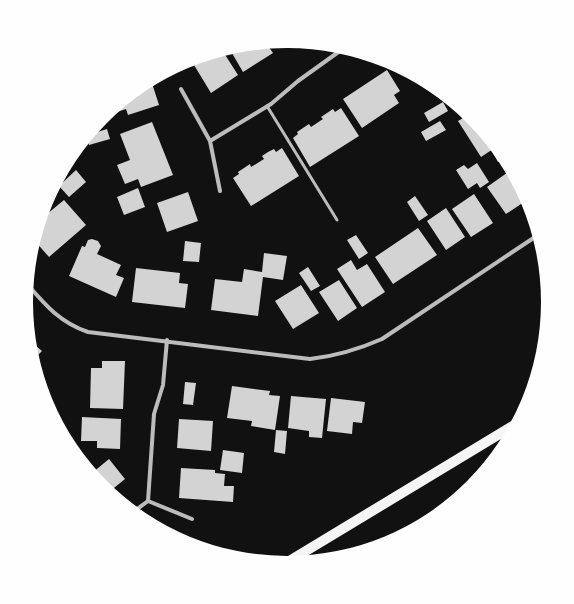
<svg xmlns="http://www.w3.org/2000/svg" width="574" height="604" viewBox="0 0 574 604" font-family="Merriweather,serif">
<rect width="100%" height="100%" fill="#111"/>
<path fill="#d3d3d3" d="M266,43L273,53L243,72L229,48Z
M222,50L238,75L211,93L194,65L214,53Z
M176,67L178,71L161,80L159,76Z
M387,70L400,91L394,95L399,103L362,128L343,99Z
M151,80L159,105L128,115L126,109L114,113L112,109L142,85Z
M443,102L448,111L429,122L424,113Z
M341,108L359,136L310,167L293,138L298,134L297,132L309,124L311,127L323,119L321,117L333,109L335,112Z
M468,115L496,147L481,157L458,121Z
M440,121L446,130L426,141L421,132Z
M152,122L173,175L141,187L138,179L125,184L117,165L130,160L120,134Z
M107,129L110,139L89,145L87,137L88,135Z
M282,148L299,176L251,206L233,178L239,174L238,172L250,164L251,167L264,159L262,156L268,152L274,149L276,152Z
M498,150L505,158L498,162L493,153Z
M477,163L489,182L480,188L477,183L468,189L456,170L464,165L468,169Z
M76,170L86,182L69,197L59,186Z
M511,170L527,200L506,214L487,187Z
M138,188L145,207L124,215L117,197Z
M188,192L198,221L167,232L157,203Z
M474,194L493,223L471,237L452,209Z
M415,196L428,215L419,221L407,202Z
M64,200L86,225L49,257L34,240L41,219Z
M446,208L465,237L446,250L427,221Z
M418,228L437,255L393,284L375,257Z
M356,235L368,253L359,259L347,240Z
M92,239L98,241L101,246L97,254L121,265L116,275L124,278L116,297L69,276L82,246L85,247L88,240Z
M185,241L201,243L199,262L183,261Z
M264,253L287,256L283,280L263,277L258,316L211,310L215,279L242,282L244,269L262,272Z
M351,260L357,270L367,264L385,292L362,307L337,269Z
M308,267L320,286L311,291L299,273Z
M136,268L180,273L179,283L188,284L185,308L132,302Z
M339,280L357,308L338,321L319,292Z
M301,285L319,313L293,329L275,301Z
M30,341L42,351L33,360L31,353Z
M102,361H125L123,409L90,408L91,368H102Z
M185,382L196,383L193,405L183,404Z
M232,386L270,391L269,395L280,396L275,430L251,426L252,421L227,418Z
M291,396L326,399L322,438L309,437V431L288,428Z
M331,398L365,402L362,423L353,422L352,434L327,431Z
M82,417L121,419L120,449L97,448V441H81Z
M179,419L213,421L211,451L177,448Z
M276,430L287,431L285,454L274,452Z
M223,450L244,453L242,473L220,470Z
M109,459L125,479L109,492L92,473Z
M181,468L215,470V473L225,474L224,486H234L233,502L179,498Z"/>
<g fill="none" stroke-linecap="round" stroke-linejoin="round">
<path stroke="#bcbcbc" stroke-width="3" d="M267,106L337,220"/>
<path stroke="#bcbcbc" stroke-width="4" d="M181,89L210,141L220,191
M210,141L271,104L298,81L344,48
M28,285C46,306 61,323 88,332L310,359C337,356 357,350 382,339L538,235
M148,501L154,414L163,385L167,340
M133,512L148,501L192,519"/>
<path stroke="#f5f5f5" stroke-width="10" d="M286,563L516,424"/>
</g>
<path d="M0 0H574V604H0ZM33 302a254 254 0 1 1 508 0a254 254 0 1 1-508 0Z" fill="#fefefe" fill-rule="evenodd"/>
</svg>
